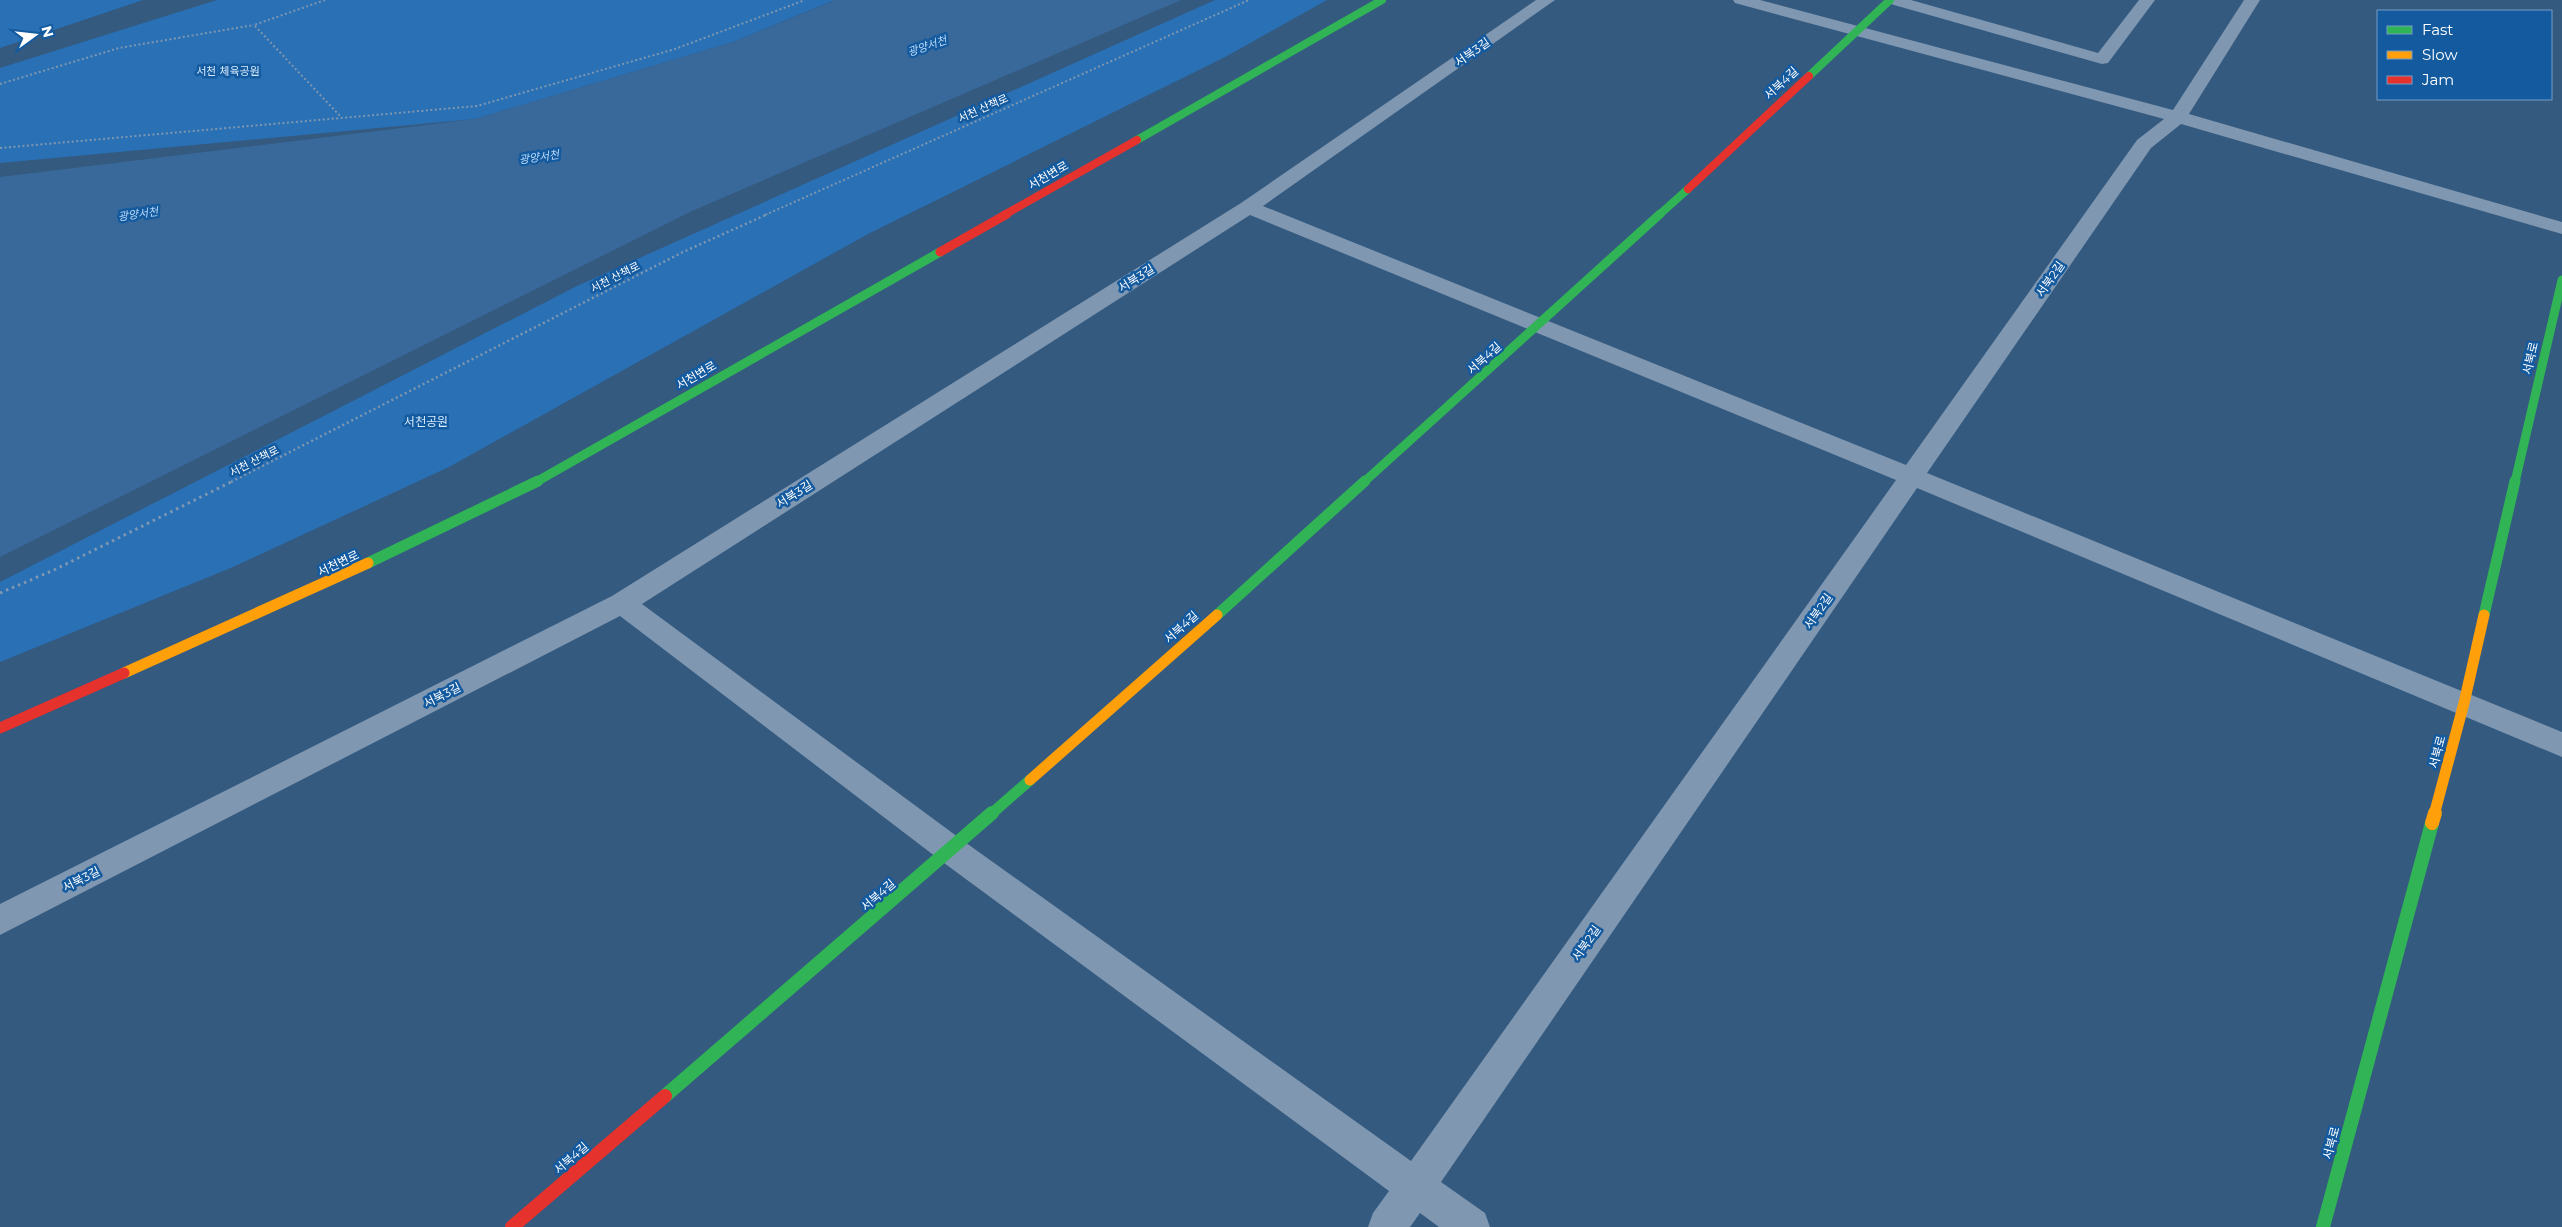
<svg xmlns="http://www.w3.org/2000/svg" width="2562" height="1227" viewBox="0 0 2562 1227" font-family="Montserrat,'Noto Sans KR',sans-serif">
<rect width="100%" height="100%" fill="#345a80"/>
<path fill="#2970b5" d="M0,0H143L0,48Z
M217,0H835L733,42L475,119L0,163V68Z
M1215,0H1327L1225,57L868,234L449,467L233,567L0,662V582L577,286Z"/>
<path fill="#39699a" d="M836,0H1181L692,211L0,557V177L475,119L733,42Z"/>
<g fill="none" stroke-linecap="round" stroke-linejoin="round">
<path stroke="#7f97b0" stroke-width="2" stroke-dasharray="2 2.5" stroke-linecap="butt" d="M325,0L254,25L342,118
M0,84L119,48L254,25
M0,148L477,106L675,49L805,0
M765,215L1249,0"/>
<path stroke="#7f97b0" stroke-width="2.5" stroke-dasharray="2 3" stroke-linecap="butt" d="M231,482L683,252L768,214"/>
<path stroke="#7f97b0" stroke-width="3" stroke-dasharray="2.5 4" stroke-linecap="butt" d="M0,593L54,570L233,481"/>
<path fill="#7f97b0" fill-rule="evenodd" d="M1536,0H1555L1263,206L1906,465L2137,140L2164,119L1735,3L1733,0H1760L2173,110L2244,0H2260L2189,114L2562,222V234L2181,124L2151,148L1927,473L2562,732V757L1917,488L1441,1182L1485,1213L1490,1227H1439L1420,1213L1410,1227H1368L1373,1213L1389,1191L940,860L620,616L0,935V904L612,596L1241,203ZM1250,215L1896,480L1411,1161L962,840L642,604Z
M1885,0H1911L2098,53L2139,0H2155L2108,63L2102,64L1887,3Z"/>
<path stroke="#30b455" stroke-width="8" d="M1809,76L1890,0
M1137,140L1382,0
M1659,215L1688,189"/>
<path stroke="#30b455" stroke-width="9" d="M536,482L940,252
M1364,482L1660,214
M2515,482L2562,280"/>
<path stroke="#30b455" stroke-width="11" d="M368,563L538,481
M1217,615L1365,481
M2484,615L2515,481
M990,815L1030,780"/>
<path stroke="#30b455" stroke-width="14" d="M665,1096L992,813
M2323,1227L2432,823"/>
<path stroke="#ff9f0a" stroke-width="11" d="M124,673L368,563
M1030,780L1217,615
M2434,815L2464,703L2484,615"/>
<path stroke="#ff9f0a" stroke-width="14" d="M2432,823L2435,813"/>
<path stroke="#e5322d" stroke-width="8" d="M1688,189L1809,76
M1004,215L1137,140"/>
<path stroke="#e5322d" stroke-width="9" d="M940,252L1007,214"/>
<path stroke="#e5322d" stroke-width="11" d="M0,728L124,673"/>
<path stroke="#e5322d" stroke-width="14" d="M512,1227L665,1096"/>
</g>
<g text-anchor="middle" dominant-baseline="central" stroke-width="5" stroke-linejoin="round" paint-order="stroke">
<g font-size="11" font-style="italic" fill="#b9dbfa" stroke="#145a9f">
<text transform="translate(927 46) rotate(-19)">광양서천</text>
<text transform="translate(539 157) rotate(-8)">광양서천</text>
<text transform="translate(138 214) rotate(-8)">광양서천</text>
</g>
<g font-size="11" fill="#d5eafd" stroke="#145a9f">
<text x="228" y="71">서천 체육공원</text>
</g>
<g font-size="11" fill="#fff" stroke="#145a9f">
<text transform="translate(983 108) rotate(-24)">서천 산책로</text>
<text transform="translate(615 277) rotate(-27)">서천 산책로</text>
<text transform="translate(254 461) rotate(-27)">서천 산책로</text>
</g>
<g font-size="12" fill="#fff" stroke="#145a9f">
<text transform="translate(1472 52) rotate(-35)">서북3길</text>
<text transform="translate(1781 83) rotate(-43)">서북4길</text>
<text transform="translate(1048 175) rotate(-30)">서천변로</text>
<text transform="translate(1136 278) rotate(-32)">서북3길</text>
<text transform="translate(2050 279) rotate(-55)">서북2길</text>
<text transform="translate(1484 358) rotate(-42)">서북4길</text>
<text transform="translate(2530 358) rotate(-77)">서북로</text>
<text transform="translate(696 375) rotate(-30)">서천변로</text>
<text transform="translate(794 494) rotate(-32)">서북3길</text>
<text transform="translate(338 563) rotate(-25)">서천변로</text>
<text transform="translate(1818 611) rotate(-55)">서북2길</text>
<text transform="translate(1181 627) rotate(-42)">서북4길</text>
<text transform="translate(442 695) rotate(-27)">서북3길</text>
<text transform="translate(2437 752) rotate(-75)">서북로</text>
<text transform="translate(81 879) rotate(-27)">서북3길</text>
<text transform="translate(878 895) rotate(-41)">서북4길</text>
<text transform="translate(1586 943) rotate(-55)">서북2길</text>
<text transform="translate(2331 1143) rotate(-75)">서북로</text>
<text transform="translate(571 1158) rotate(-41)">서북4길</text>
</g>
<g font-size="12" fill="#d5eafd" stroke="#145a9f">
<text x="426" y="421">서천공원</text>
</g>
</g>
<rect x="2377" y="10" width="175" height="90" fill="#145a9f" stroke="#729cc5"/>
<rect x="2387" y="26" width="25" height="8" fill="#30b455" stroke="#729cc5"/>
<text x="2422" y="35" font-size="15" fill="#ffffff">Fast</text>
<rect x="2387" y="51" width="25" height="8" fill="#ff9f0a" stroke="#729cc5"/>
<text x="2422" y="60" font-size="15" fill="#ffffff">Slow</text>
<rect x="2387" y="76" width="25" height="8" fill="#e5322d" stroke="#729cc5"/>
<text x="2422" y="85" font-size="15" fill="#ffffff">Jam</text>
<g transform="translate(35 35) rotate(75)" stroke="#145a9f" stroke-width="4" paint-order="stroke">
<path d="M0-4L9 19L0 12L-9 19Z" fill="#ffffff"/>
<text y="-8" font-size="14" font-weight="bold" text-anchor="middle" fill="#ffffff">N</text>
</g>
</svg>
